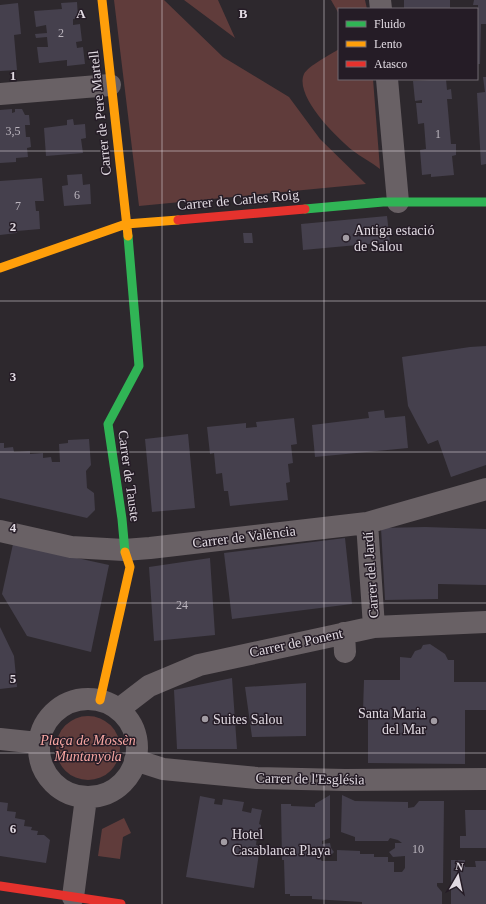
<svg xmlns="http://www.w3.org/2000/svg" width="486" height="904" viewBox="0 0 486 904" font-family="Georgia,serif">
<rect width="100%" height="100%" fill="#2d282d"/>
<path fill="#603c3b" d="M114,0H164L223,57L289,97L320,139L366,184L139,206Z
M184,0H218L235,38Z
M331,0H365L367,9H339V14Z
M339,49V79H373L380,169C371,162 361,157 352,150C337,138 294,96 304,74C308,66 330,55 339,49Z
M56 748a32 32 0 1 1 64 0a32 32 0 1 1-64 0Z
M124,818L131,833L123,837L120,859L98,856L102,829Z"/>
<path fill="#45404d" d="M404,0H450V9H404Z
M474,0H486V24H481L480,64H477L478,5H473Z
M77,2L78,18L73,19V25L80,24L82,41L76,42L77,48L83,47L85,64L67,66V60L39,63L37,47H48L47,37L36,38L35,34L47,33L46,25L36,27L34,11L62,9L61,3Z
M18,3L21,34L14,35L17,70L0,71V5Z
M483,77H486V164L481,165L477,93L485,92Z
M446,79L447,90L451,89L452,99H447L451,144H456V155L452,156L454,175L431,177V174L422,175L420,150L426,149L424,123L418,124L416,103H422V100L415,101L413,81Z
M12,109V113L15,112V109H22L25,115H29L30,125H25L26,137H30L31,147L27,148L28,157L16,158V162L0,163V110Z
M73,119L74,125L85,124L86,138L81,139L83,153L46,156L44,128L67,125V120Z
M82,174L83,185L90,184L91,204L64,206L62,186L68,185L67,175Z
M42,178L44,201H35L36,211H39L40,229L17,231V233L0,235V181Z
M387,216L390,242L303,250L301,224Z
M243,233H252L253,243H244Z
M486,346V465L451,477L438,440L428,444L408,406L402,357L470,347Z
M384,410L385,418L405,416L408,448L315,457L312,425L369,418L368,412Z
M294,418L297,444L291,445L293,463L288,464L290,482L286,483L288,500L230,506L228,491H224L222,473L216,474L214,453L210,454L207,427L246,423V428L257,427L256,422Z
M188,434L195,508L152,512L145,439Z
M89,439L91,465L86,471L87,488L94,493L95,510L87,518L0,498V443H4V448L13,447L14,452L30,451V454L43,453V458L51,457L52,462H60L59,444L68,443V440Z
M425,527L486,529V585L438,584V599L385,600L381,528Z
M345,538L352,604L232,619L224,553Z
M13,544L109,565L91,652L27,636L2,594Z
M210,558L215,635L154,641L149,567Z
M0,627L14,656L17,687L0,689Z
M430,644L445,654L448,660H454V682H486V710H465V764L368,763V711H363L364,680H400V657L411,658L415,651L421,649L423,645Z
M232,678L237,749H177L174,690Z
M306,683V736L252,737L245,687Z
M330,795V838L322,841V844L330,843L331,848L334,852L331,855H320V859L322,861H337V850L360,851V854H374V857H388V862H394V872H402L405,868V856L393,857L389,852L395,848V843H402L398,840L390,838L388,841H355V837L341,832L342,795L355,801L408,802V808L414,807L419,801H444L443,883H437V886L442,892V904H362V902L312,899V896H290V894H285L284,860H282L281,804H291V806L315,807V804Z
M200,796L215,799L214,804L222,805L223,799L244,802L242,811L251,813L252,808L262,810L259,824L261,825L260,835L262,836V838L257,837L256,845L260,846L254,888L186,877Z
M0,802L8,803L7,811L16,812L15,818L25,820L24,826L32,827L31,830L38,831L37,835H44L50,840L46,863L0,856Z
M465,810H486V848H460V836H466Z
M451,860H465V867H476L475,861H486V904H451Z"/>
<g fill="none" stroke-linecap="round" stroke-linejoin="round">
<path stroke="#696165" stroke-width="22" d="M380,0L381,9
M387,79L398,202
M0,94L110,85
M367,523L374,627
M0,531L71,547L124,550L150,548L367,523L486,489
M344,633L345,652
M39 748a49 49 0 1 1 98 0a49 49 0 1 1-98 0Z
M119,709L149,686L199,665L374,627L486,622
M0,739L38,743
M135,760L163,769L257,778L345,780L486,779
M73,897L86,798"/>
<path stroke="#30b455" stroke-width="9" d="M305,209L383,202H486
M125,552L122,519L108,424L139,366L128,236"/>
<path stroke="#ff9f0a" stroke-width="9" d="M102,0L128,236
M0,268L126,224L178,220
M100,700L130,567L125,552"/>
<path stroke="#e5322d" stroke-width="9" d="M178,220L305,209
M0,886L121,904"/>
</g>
<path fill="none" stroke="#e1dae2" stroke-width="1" stroke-opacity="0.55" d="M162,0V904M324,0V904M0,151H486M0,301H486M0,452H486M0,603H486M0,753H486"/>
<g fill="#a29ca3" stroke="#251c26" stroke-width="1.5">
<circle cx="346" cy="238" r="4"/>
<circle cx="205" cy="719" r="4"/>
<circle cx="434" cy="721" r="4"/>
<circle cx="224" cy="842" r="4"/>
</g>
<g text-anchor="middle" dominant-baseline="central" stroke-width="3" stroke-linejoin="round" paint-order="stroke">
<g font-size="12" fill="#bab4bd">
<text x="61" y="33">2</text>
<text x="13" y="131">3,5</text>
<text x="438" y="134">1</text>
<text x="77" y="195">6</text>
<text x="18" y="206">7</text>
<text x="182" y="605">24</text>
<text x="418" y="849">10</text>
</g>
<g font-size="14" fill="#e1dae2" stroke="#251c26">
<text transform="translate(100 113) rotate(-96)">Carrer de Pere Martell</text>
<text transform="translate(238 200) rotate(-5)">Carrer de Carles Roig</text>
<text transform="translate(129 476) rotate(82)">Carrer de Tauste</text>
<text transform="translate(244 537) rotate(-7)">Carrer de València</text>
<text transform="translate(371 575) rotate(-94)">Carrer del Jardí</text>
<text transform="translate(296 643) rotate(-12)">Carrer de Ponent</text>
<text transform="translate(310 779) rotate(1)">Carrer de l'Església</text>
</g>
<g font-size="14" fill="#e1dae2" stroke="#251c26" text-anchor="start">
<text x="354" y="230">Antiga estació<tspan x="354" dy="16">de Salou</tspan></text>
<text x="426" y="713" text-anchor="end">Santa Maria<tspan x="426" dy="16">del Mar</tspan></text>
<text x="213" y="719">Suites Salou</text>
<text x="232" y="834">Hotel<tspan x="232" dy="16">Casablanca Playa</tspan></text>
</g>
<g font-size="14" font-style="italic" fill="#f7a6a2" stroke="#251c26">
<text x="88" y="740">Plaça de Mossèn<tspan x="88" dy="16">Muntanyola</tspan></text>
</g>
</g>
<g font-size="13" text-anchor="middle" font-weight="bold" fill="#e1dae2" stroke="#251c26" stroke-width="3" stroke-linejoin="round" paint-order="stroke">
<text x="81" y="18">A</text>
<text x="243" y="18">B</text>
<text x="13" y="80">1</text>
<text x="13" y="231">2</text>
<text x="13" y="381">3</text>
<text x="13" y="532">4</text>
<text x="13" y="683">5</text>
<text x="13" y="833">6</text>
</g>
<rect x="338" y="8" width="140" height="72" fill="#251c26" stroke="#706871"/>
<rect x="346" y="21" width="20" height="6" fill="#30b455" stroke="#706871"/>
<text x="374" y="28" font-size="12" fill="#e1dae2">Fluido</text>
<rect x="346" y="41" width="20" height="6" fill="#ff9f0a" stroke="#706871"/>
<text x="374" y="48" font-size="12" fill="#e1dae2">Lento</text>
<rect x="346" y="61" width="20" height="6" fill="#e5322d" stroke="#706871"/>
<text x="374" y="68" font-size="12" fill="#e1dae2">Atasco</text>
<g transform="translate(458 876) rotate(9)" stroke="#251c26" stroke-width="3" paint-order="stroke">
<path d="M0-3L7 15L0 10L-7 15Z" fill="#e1dae2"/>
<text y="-6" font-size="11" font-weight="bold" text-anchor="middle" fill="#e1dae2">N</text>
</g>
</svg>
